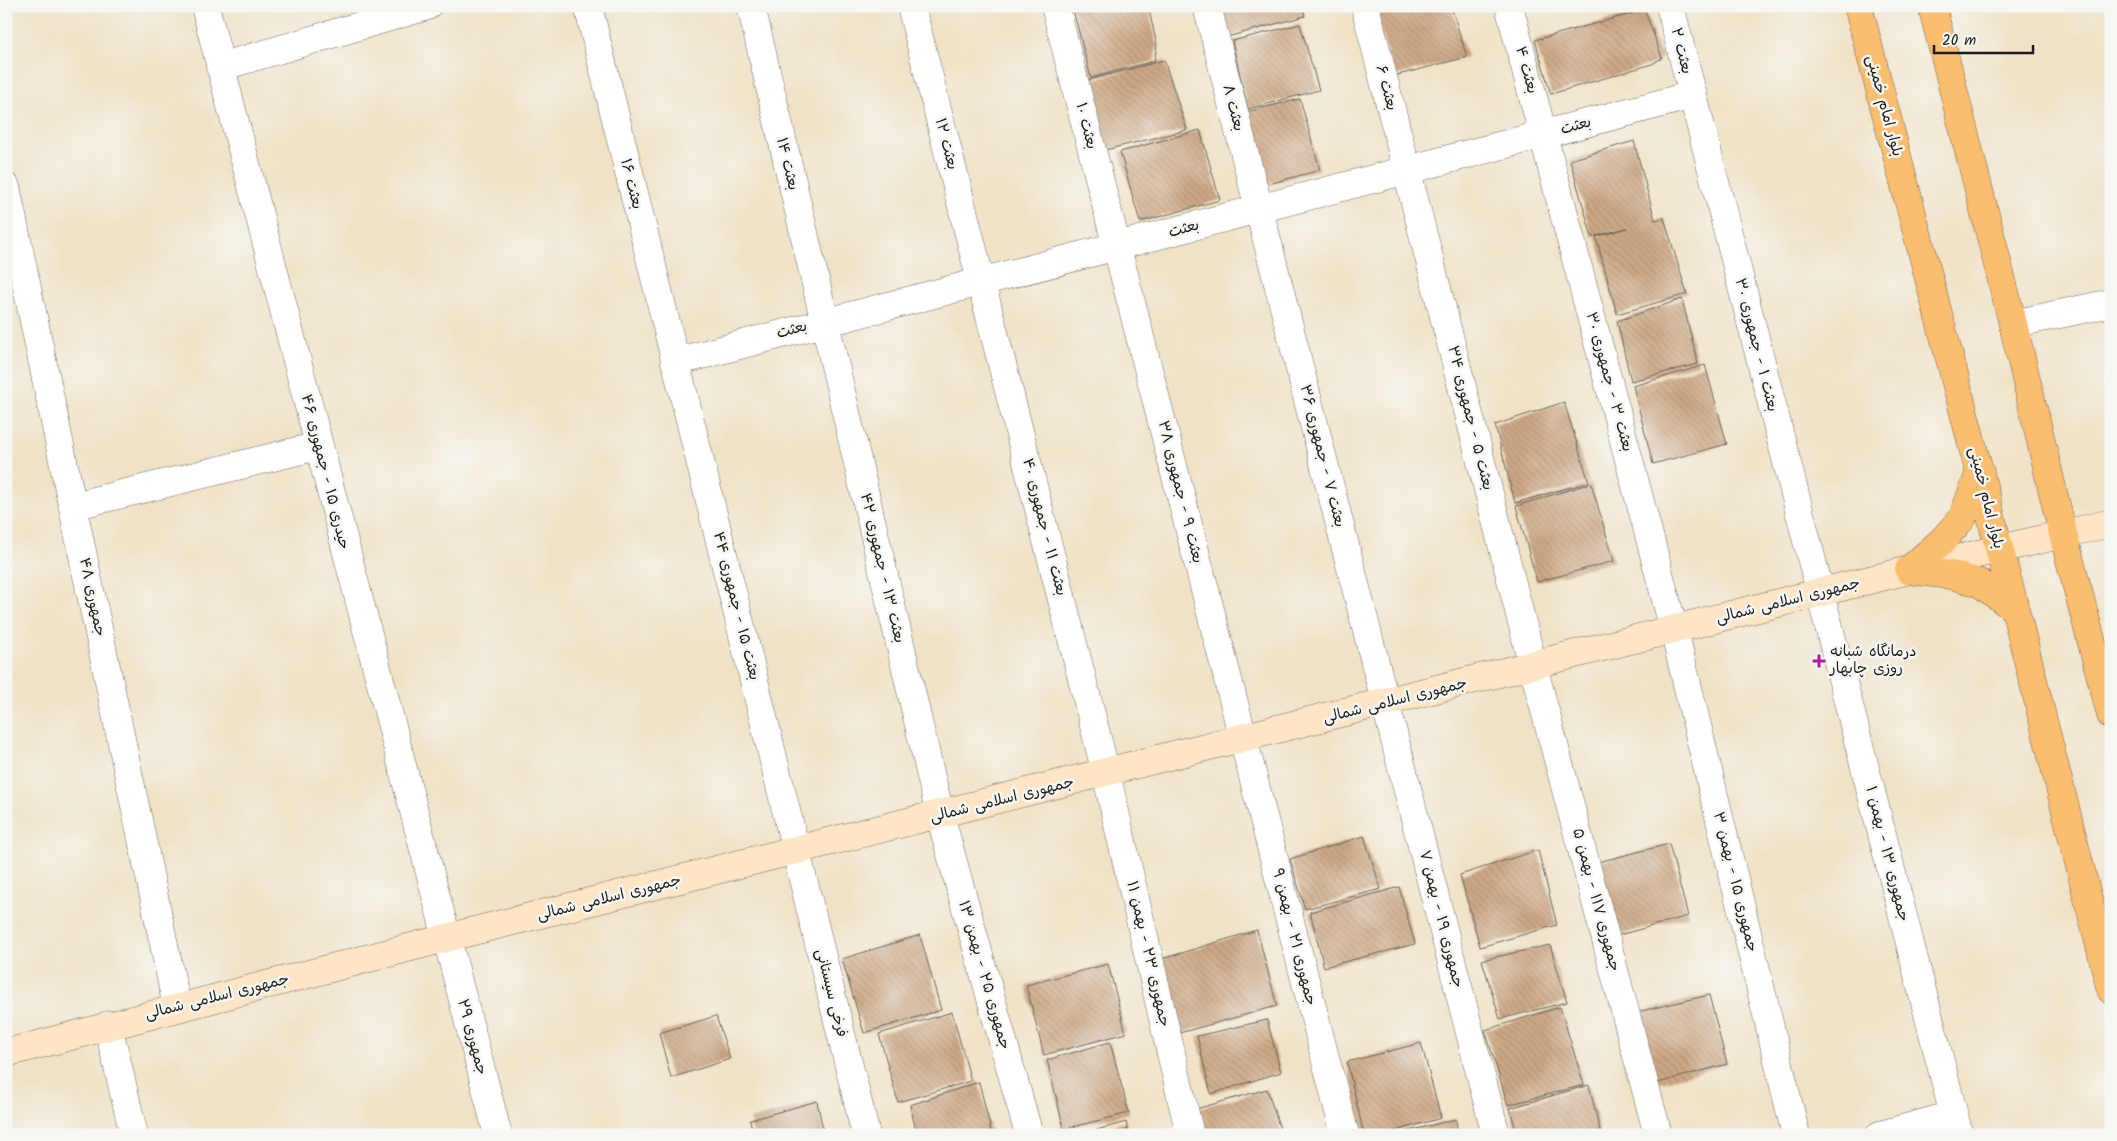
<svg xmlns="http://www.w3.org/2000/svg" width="2117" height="1141" viewBox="0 0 2117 1141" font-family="Kalam,'Playpen Sans Arabic',sans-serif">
<defs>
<pattern id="building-back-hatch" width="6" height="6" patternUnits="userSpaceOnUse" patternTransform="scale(1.25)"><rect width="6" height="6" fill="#cda885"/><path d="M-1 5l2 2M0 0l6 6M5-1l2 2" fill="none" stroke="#af9072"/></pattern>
</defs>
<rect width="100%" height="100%" fill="#f6f6f2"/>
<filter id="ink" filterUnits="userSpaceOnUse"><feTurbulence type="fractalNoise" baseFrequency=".02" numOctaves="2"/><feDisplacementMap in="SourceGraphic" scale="10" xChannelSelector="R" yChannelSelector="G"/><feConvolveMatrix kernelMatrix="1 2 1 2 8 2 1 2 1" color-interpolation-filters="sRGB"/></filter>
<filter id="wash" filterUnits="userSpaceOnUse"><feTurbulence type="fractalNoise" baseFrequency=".0096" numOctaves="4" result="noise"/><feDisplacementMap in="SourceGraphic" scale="20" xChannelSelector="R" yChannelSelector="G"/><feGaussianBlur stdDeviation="1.12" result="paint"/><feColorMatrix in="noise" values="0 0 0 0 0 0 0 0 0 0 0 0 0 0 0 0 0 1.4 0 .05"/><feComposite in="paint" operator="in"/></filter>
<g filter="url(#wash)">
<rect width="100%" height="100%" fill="#f0e2c6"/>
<g id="blocks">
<path fill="url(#building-back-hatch)" d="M1072,6H1148L1157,45L1154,61L1091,78Z
M1219,6H1302L1305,16L1227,37Z
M1381,6H1451L1467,57L1394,76L1375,8Z
M1645,10L1662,58L1652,64L1551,94L1535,40Z
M1300,24L1319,90L1248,109L1232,41Z
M1164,60L1187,130L1105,150L1086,81Z
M1300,99L1320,170L1265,185L1245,112Z
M1200,130L1220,200L1140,222L1120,152Z
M1634,141L1655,220L1664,218L1687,294L1617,314L1596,237L1627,228L1592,237L1570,160Z
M1682,299L1698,364L1631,381L1617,321Z
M1705,365L1727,444L1653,464L1633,386Z
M1564,402L1589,482L1515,503L1495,425Z
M1591,483L1614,561L1537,582L1516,506Z
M1364,836L1381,889L1305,909L1290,859Z
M1669,844L1688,916L1612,937L1594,863Z
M1538,850L1557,925L1480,947L1460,875Z
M1399,887L1415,944L1324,967L1310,912Z
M1257,930L1277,1006L1172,1035L1155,961Z
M920,935L941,1010L864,1033L842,959Z
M1550,945L1567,1002L1500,1019L1482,960Z
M1108,964L1126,1033L1044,1055L1026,985Z
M1709,995L1727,1064L1658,1083L1633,1013Z
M1560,1007L1584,1085L1508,1105L1485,1030Z
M952,1012L971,1081L898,1102L879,1034Z
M716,1016L730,1059L671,1078L659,1033Z
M1267,1020L1281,1072L1211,1094L1197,1036Z
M1110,1042L1129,1113L1064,1129L1047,1060Z
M1421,1043L1441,1118L1381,1135H1364L1347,1062Z
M979,1082L992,1135H917L910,1105Z
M1589,1085L1601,1135H1517L1510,1108Z
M1267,1089L1282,1135H1195L1189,1111Z
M817,1101L824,1135H753L750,1120Z
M1456,1119L1458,1135H1397V1134Z
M1126,1122L1129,1135H1082V1134Z"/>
</g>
</g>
<g filter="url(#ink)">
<use href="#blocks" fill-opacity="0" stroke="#666158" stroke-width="1"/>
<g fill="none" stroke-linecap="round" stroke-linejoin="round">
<defs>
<path id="street" d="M205,6L498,1135
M588,6L866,1135
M751,6L940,815L1029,1135
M911,6L1106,773L1190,1135
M1055,6L1345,1135
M1207,6L1496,1135
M1365,6L1533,666L1658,1135
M1509,6L1674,630L1796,1135
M1670,6L1959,1135
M220,67L427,6
M6,187L177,1007
M2013,324L2111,303
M675,362L1693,95
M73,506L318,446
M108,1025L134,1135
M1880,1135L1954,1115"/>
<path id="secondary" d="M6,1053L446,938L1909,570L2111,523"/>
<path id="primary" d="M1858,6L2015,609L2111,990
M1932,6L2013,324L2063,534L2111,715
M1909,570L1942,541L1963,517L1980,472
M1909,570L1951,575L1980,583L2015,609"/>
</defs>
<use href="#street" stroke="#666158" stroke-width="29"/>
<use href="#secondary" stroke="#666158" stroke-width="29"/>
<use href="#primary" stroke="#666158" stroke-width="29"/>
<use href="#street" stroke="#fff" stroke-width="28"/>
<use href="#secondary" stroke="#fde5c5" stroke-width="28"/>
<use href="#primary" stroke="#fbbd6e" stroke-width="28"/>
</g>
</g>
<path fill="#b5179e" stroke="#f6f6f2" stroke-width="2" d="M1816.5 653.5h5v5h5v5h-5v5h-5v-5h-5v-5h5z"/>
<g text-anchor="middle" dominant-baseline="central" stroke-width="5" stroke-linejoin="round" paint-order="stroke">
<g font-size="15" fill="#1c1c1c" stroke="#f6f6f2">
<text transform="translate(1681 51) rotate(76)">بعثت ۲</text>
<text transform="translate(1526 70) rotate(75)">بعثت ۴</text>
<text transform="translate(1386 88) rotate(76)">بعثت ۶</text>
<text transform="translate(1884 106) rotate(75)">بلوار امام خمینی</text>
<text transform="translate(1233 108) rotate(76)">بعثت ۸</text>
<text transform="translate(1086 126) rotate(76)">بعثت ۱۰</text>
<text transform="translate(1576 126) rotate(-15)">بعثت</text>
<text transform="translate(946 144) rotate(76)">بعثت ۱۲</text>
<text transform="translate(787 164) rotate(77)">بعثت ۱۴</text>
<text transform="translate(631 184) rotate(76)">بعثت ۱۶</text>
<text transform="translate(1184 229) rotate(-15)">بعثت</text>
<text transform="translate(792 330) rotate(-15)">بعثت</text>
<text transform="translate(1756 345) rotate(76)">بعثت ۱ - جمهوری ۳۰</text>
<text transform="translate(1609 382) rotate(75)">بعثت ۳ - جمهوری ۳۰</text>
<text transform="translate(1470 418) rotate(76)">بعثت ۵ - جمهوری ۳۴</text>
<text transform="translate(1322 456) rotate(76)">بعثت ۷ - جمهوری ۳۶</text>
<text transform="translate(325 472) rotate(76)">حیدری ۱۵ - جمهوری ۴۶</text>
<text transform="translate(1180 492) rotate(76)">بعثت ۹ - جمهوری ۳۸</text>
<text transform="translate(1986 498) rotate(76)">بلوار امام خمینی</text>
<text transform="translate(1044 527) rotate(76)">بعثت ۱۱ - جمهوری ۴۰</text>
<text transform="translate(882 568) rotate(77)">بعثت ۱۳ - جمهوری ۴۲</text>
<text transform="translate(92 597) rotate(78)">جمهوری ۴۸</text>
<text transform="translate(1788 601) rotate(-14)">جمهوری اسلامی شمالی</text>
<text transform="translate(736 606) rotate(76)">بعثت ۱۵ - جمهوری ۴۴</text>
<text transform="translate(1395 701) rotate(-14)">جمهوری اسلامی شمالی</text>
<text transform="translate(1002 800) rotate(-14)">جمهوری اسلامی شمالی</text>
<text transform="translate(1887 854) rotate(76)">جمهوری ۱۳ - بهمن ۱</text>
<text transform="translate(1735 882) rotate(76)">جمهوری ۱۵ - بهمن ۳</text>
<text transform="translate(609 898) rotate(-14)">جمهوری اسلامی شمالی</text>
<text transform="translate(1596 900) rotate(75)">جمهوری ۱۱۷ - بهمن ۵</text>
<text transform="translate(1441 919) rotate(76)">جمهوری ۱۹ - بهمن ۷</text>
<text transform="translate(1294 937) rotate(76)">جمهوری ۲۱ - بهمن ۹</text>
<text transform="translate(1148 954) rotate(77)">جمهوری ۲۳ - بهمن ۱۱</text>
<text transform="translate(984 975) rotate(74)">جمهوری ۲۵ - بهمن ۱۳</text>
<text transform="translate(831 993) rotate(76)">فرخی سیستانی</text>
<text transform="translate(217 997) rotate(-14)">جمهوری اسلامی شمالی</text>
<text transform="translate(472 1037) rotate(75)">جمهوری ۲۹</text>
</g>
<g font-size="15" fill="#1c1c1c" stroke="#f6f6f2" text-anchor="start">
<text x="1830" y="652">درمانگاه شبانه<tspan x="1830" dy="17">روزی چابهار</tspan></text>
</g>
</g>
<rect width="2117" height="1141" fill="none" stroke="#f6f6f2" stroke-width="25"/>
<path d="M1934 45v8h99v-8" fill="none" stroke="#1c1c1c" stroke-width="2.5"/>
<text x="1942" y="45" font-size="15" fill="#1c1c1c" stroke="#f6f6f2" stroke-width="4" paint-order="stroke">20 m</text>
</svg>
